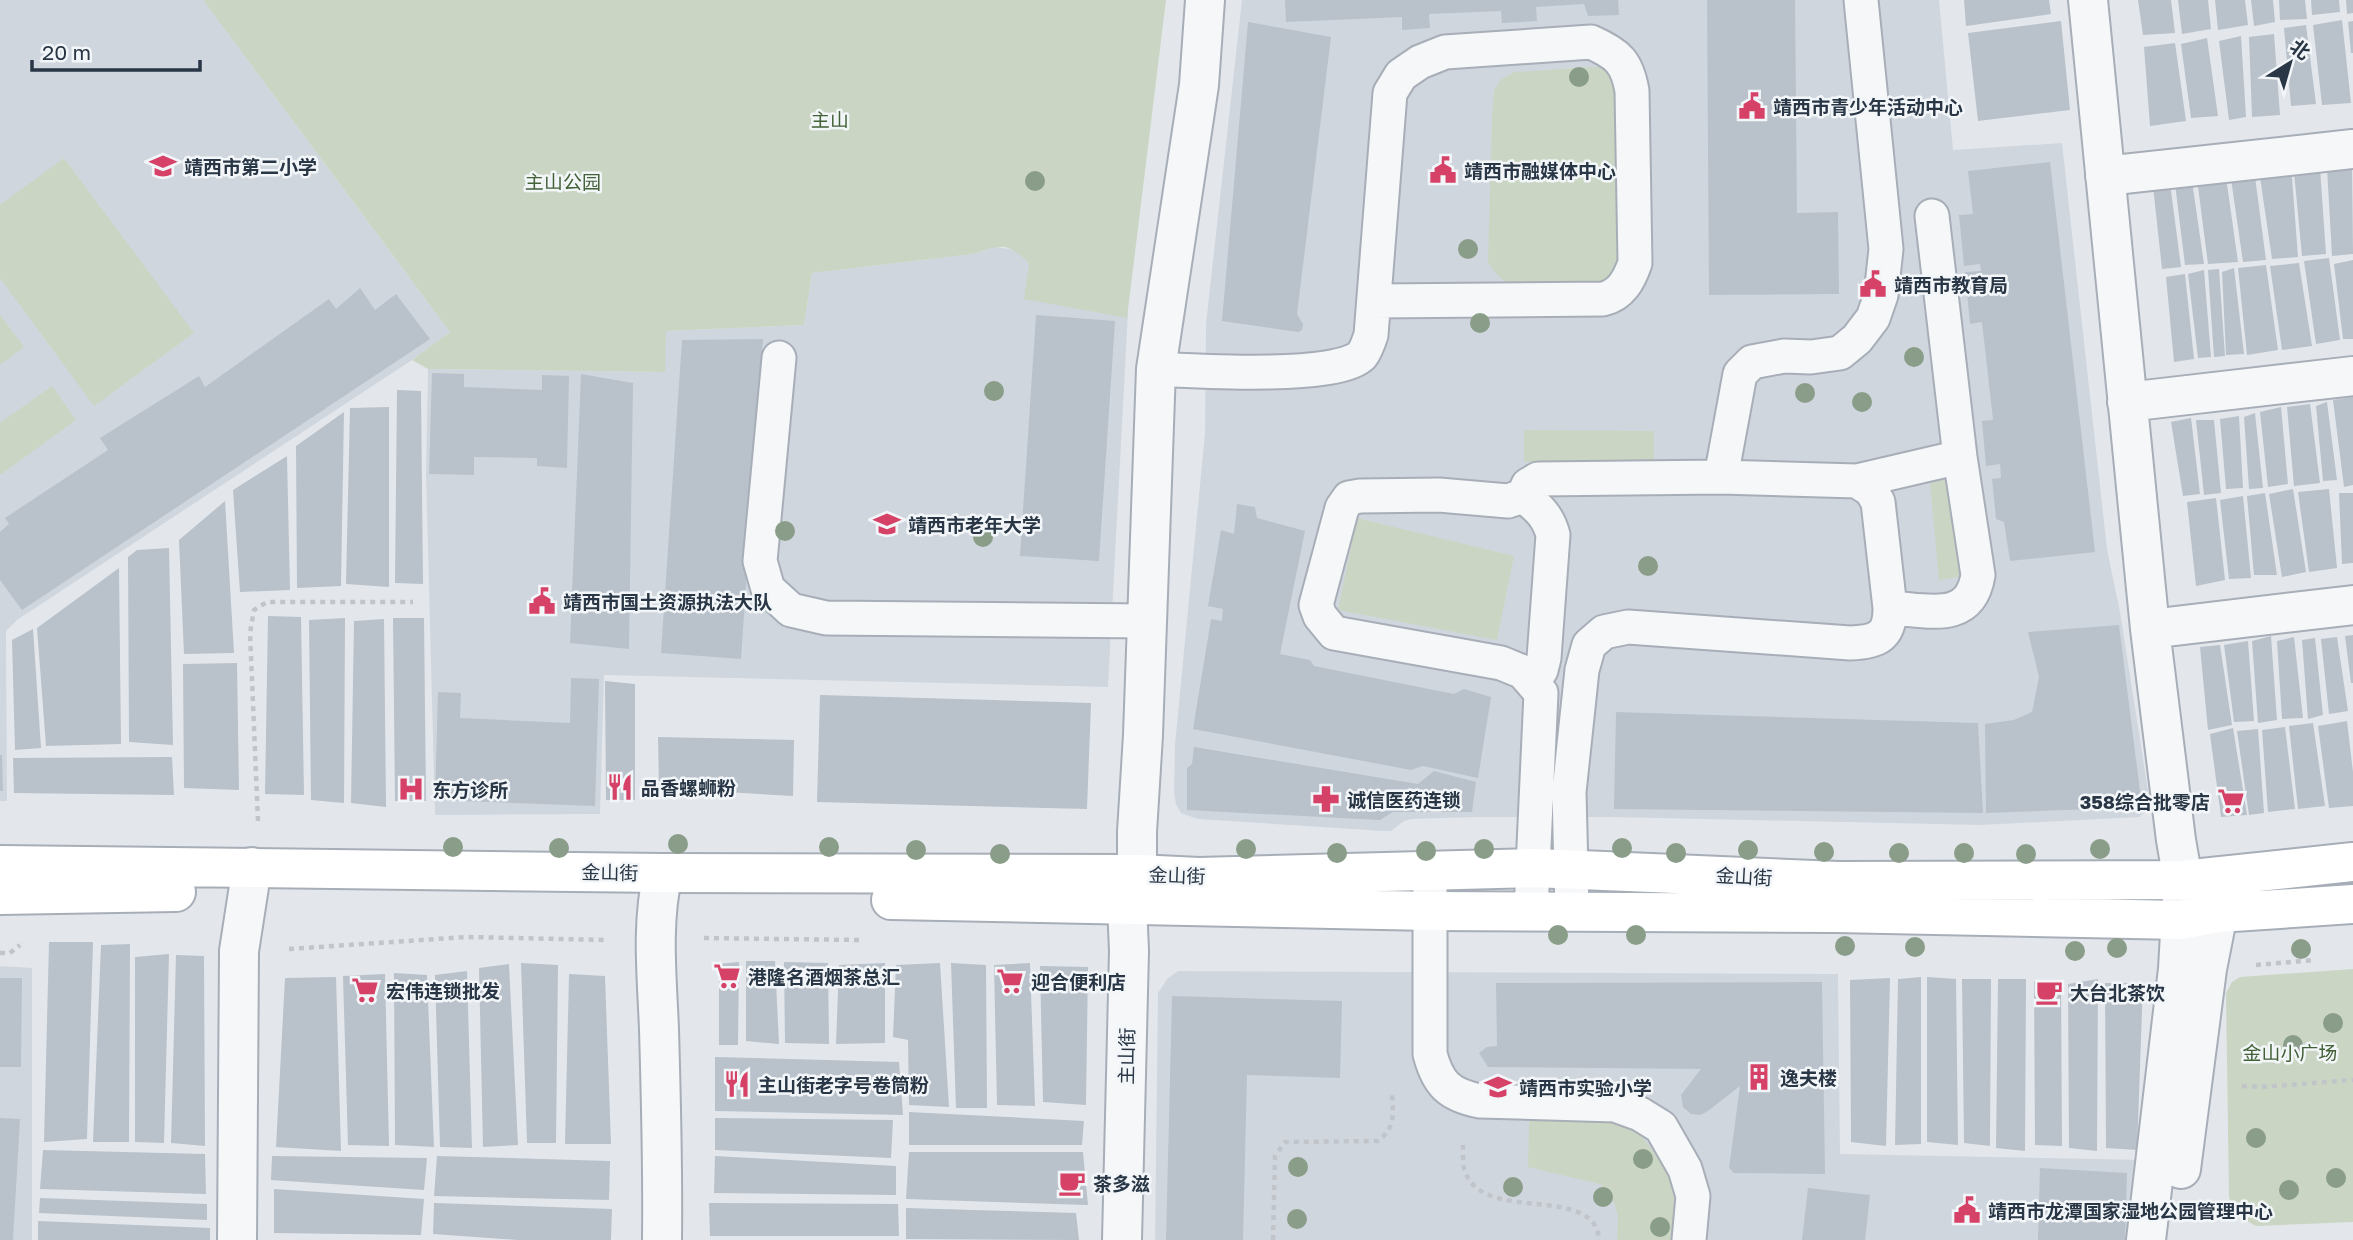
<svg xmlns="http://www.w3.org/2000/svg" width="2353" height="1240" viewBox="0 0 2353 1240" font-family="'Golos Text','Noto Sans SC',sans-serif">
<rect width="100%" height="100%" fill="#e3e7ec"/>
<path fill="#d0d6de" d="M0,0H203L450,332L412,360L17,620L6,631L7,801H0Z
M1242,0H1939L1953,150L2062,143L2107,549L2120,612L2149,797L2146,811L2139,817L1981,825L1612,817H1477L1412,819L1404,821L1391,831H1384L1198,819L1181,813L1176,804L1174,793L1175,745L1205,433L1206,324Z
M995,247L1017,250L1029,264L1128,312L1108,687L604,675L600,814L435,815L426,473L428,369L664,372L666,331L804,325L812,273L973,254Z
M0,966L32,968V1240H0Z
M1178,971L1838,974L1840,1154L2145,1160L2137,1240H1155L1158,993L1167,979Z"/>
<path fill="#cad6c3" d="M203,0H1166L1127,318L1024,299L1029,264C1009,241 999,245 973,254L812,273L804,325L666,331L665,372L428,369L412,360L450,332Z
M1594,67H1607L1614,72L1628,256L1609,283L1517,287C1502,282 1496,275 1488,262L1492,118L1494,90L1502,79L1514,72Z
M64,158L194,333L94,406L0,278V205Z
M0,315L24,347L0,365Z
M52,386L76,420L0,475V423Z
M1524,430L1654,431V463L1524,462Z
M1953,479L1965,576L1939,580L1930,482Z
M1357,518L1514,556L1497,640L1338,610Z
M2353,969V1222L2256,1226L2235,1214L2229,1197L2226,993L2232,982L2240,977Z
M1534,1116C1560,1117 1590,1114 1615,1119C1641,1124 1675,1178 1677,1202C1678,1214 1674,1228 1673,1240H1617L1618,1217L1615,1205L1609,1193L1600,1184L1528,1167L1529,1123Z"/>
<path fill="#b9c1ca" d="M1285,0H1618L1619,15L1588,16L1584,4L1536,7L1537,21L1502,23L1501,11L1429,14L1430,28L1402,30V17L1286,22Z
M1707,0H1795L1797,213L1838,212L1839,294L1709,295Z
M1964,0H2049L2051,14L1966,26Z
M2138,0H2171L2175,33L2143,35Z
M2178,0H2208L2211,29L2182,34Z
M2215,0H2245L2248,25L2218,30Z
M2251,0H2273L2275,22L2254,26Z
M2279,0H2305L2307,19L2280,20Z
M2311,0H2339L2340,12L2312,15Z
M2346,0H2353V13L2347,14Z
M2342,20L2351,103L2322,105L2313,25Z
M2061,21L2070,110L1978,121L1968,33Z
M2353,21V53H2351L2348,22Z
M1248,22L1331,37L1297,314L1303,324L1302,330L1298,332L1222,321Z
M2306,25L2316,104L2291,106L2284,28Z
M2274,34L2280,115L2252,117L2249,37Z
M2241,36L2246,117L2229,120L2219,41Z
M2207,38L2218,116L2191,118L2181,44Z
M2175,43L2186,121L2150,126L2144,47Z
M2050,162L2095,552L2010,561L2004,522L1996,519L1992,479L2001,478L2000,464L1986,466L1982,421L1993,420L1982,322L1970,324L1965,272L1981,271L1980,264L1964,266L1959,215L1973,214L1968,171Z
M2352,163L2353,254L2332,256L2327,168Z
M2291,164L2298,257L2272,259L2259,170Z
M2320,168L2326,254L2302,256L2294,172Z
M2254,169L2266,260L2243,262L2230,172Z
M2226,177L2238,262L2208,264L2197,179Z
M2192,181L2204,264L2185,265L2175,184Z
M2170,183L2181,267L2162,269L2153,186Z
M2329,258L2340,340L2316,344L2304,261Z
M2353,260V339H2343L2334,264Z
M2299,263L2312,346L2282,350L2270,266Z
M2266,265L2278,350L2247,355L2238,268Z
M2234,268L2244,354L2226,355L2222,272Z
M2219,269L2225,356L2214,357L2208,270Z
M2204,270L2211,357L2198,358L2188,274Z
M2185,274L2194,359L2174,362L2166,277Z
M360,288L375,310L396,294L430,339L22,610L0,580V532L9,524L5,518L108,450L100,438L199,376L205,387L329,299L336,309Z
M1036,315L1115,321L1099,561L1020,556Z
M763,339L741,659L661,653L682,340Z
M432,373L464,374V387L542,390V375L569,376L567,468L537,466V458L474,457V475L429,474Z
M581,374L633,383L629,649L570,643Z
M397,390L421,391L423,584L395,583Z
M2353,397V485L2344,487L2333,400Z
M2327,402L2337,480L2323,481L2316,406Z
M2310,404L2320,483L2294,486L2287,407Z
M389,407V587L346,584L350,408Z
M2281,407L2288,484L2268,487L2260,412Z
M344,412L341,586L297,588L296,446Z
M2255,413L2263,488L2249,489L2244,417Z
M2239,416L2243,488L2226,489L2220,419Z
M2191,418L2200,494L2183,496L2171,422Z
M2196,420H2214L2221,493L2204,495Z
M287,456L290,590L240,592L233,490Z
M2293,489L2306,572L2282,577L2269,494Z
M2329,489L2337,568L2309,572L2298,492Z
M2265,493L2277,575H2254L2247,496Z
M2339,493H2353V563L2342,564Z
M2243,496L2251,578L2229,579L2220,500Z
M2216,498L2225,580L2196,586L2187,502Z
M225,501L234,653L184,654L179,540Z
M1237,504L1255,507L1257,518L1305,531L1280,654L1310,660L1314,666L1454,694L1464,689L1491,697L1478,778L1423,766L1411,770L1193,729L1211,619L1222,621L1223,609L1208,606L1221,530L1234,534Z
M169,548L173,745L129,742L128,557L137,550Z
M119,568L121,744L46,746L37,628Z
M268,616L301,617L304,795L265,794Z
M345,618L344,803L311,800L309,620Z
M393,618H424L426,801H395Z
M384,619L386,807L351,803L354,621Z
M2119,625L2142,807L1986,813L1985,724L2014,720L2032,712L2039,677L2028,632Z
M33,629L41,748L15,750L12,640Z
M2353,635V683H2351L2345,636Z
M2271,636L2277,720L2258,723L2252,641Z
M2294,637L2303,718L2282,719L2277,641Z
M2337,637L2348,711L2329,714L2321,639Z
M2315,638L2323,715L2308,719L2302,640Z
M2248,641L2254,721L2234,722L2224,645Z
M2220,645L2232,725L2208,730L2200,647Z
M237,663L239,790L184,788L183,664Z
M571,678L599,679L595,806L435,800L438,692L461,693L460,718L570,723Z
M605,681L635,684V800H606Z
M820,695L1091,703L1087,809L817,802Z
M1616,712L1978,723L1983,813L1614,809Z
M2347,721L2353,772V806L2329,808L2318,726Z
M2313,723L2325,806L2298,809L2289,726Z
M2285,727L2295,809L2268,812L2262,730Z
M2233,728L2247,815L2221,817L2210,734Z
M2258,729L2264,813L2249,815L2237,731Z
M658,737L794,740L793,796L659,788Z
M1194,747L1418,784L1434,771L1476,782L1472,812H1393L1380,820L1187,810V768L1192,764Z
M0,755H2L3,791H0Z
M172,757L174,795L14,793L13,758Z
M49,942H93L87,1139L44,1142Z
M130,944L129,1142H93L101,945Z
M169,954L164,1143L135,1142V957Z
M176,955L204,956L205,1146L171,1143Z
M746,961H775L779,1044L746,1041Z
M739,962L738,1045H719V964Z
M784,962L828,963L829,1044L785,1043Z
M521,963L558,965L556,1143H527Z
M885,963V1043L836,1044L839,965Z
M940,963L949,1107L909,1105L908,1040L893,1037L896,965Z
M951,963L986,965L987,1108H956Z
M1030,963L1035,1106L997,1105L994,965Z
M509,964L518,1145L483,1147L479,968Z
M1040,966L1088,967L1086,1105L1043,1102Z
M467,971L472,1148L440,1147L435,975Z
M394,973L427,975L434,1147L395,1145Z
M385,974L389,1146L348,1145L343,976Z
M569,974L605,976L611,1144H565Z
M336,977L341,1151L276,1147L285,978Z
M1921,977V1144L1895,1145L1898,979Z
M1927,977L1956,979L1958,1145L1927,1142Z
M0,978H22L21,1067H0Z
M1890,978L1886,1146L1851,1142L1850,980Z
M1962,979H1991L1990,1146L1964,1143Z
M1998,979H2026L2025,1151L1996,1148Z
M2098,979L2097,1151L2069,1148L2068,984Z
M2061,980L2062,1146L2035,1145L2034,981Z
M1822,982L1825,1174L1734,1173L1729,1168L1740,1086L1708,1111L1700,1115L1691,1114L1683,1107L1681,1095L1701,1069L1488,1067L1479,1053L1487,1047L1497,1046L1496,983Z
M2105,983H2143L2137,1150L2106,1148Z
M1172,996L1342,1001L1340,1078L1247,1075L1243,1240H1166Z
M715,1057L899,1062L903,1115L715,1111Z
M909,1112L1084,1121L1082,1145H909Z
M0,1118L20,1119L13,1240H0Z
M715,1118L893,1120L891,1158L715,1150Z
M43,1150L205,1154L206,1194L40,1189Z
M909,1152H1083L1088,1205L906,1199Z
M272,1156L427,1158L424,1190L271,1180Z
M437,1156L610,1161L609,1200L434,1196Z
M715,1156L896,1166V1195L714,1193Z
M2040,1168L2127,1173L2125,1240H2038Z
M1808,1188L1870,1195L1865,1240H1802Z
M274,1189L424,1199L421,1235L274,1233Z
M40,1198L207,1204V1220L39,1213Z
M434,1203L612,1209L611,1240H518L433,1234Z
M709,1203L898,1204L899,1236H710Z
M906,1208L1076,1213L1079,1240L906,1239Z
M38,1221L210,1228V1240H38Z"/>
<g fill="none" stroke-linecap="round" stroke-linejoin="round">
<defs>
<path id="lane" d="M779,358L760,561L768,589L791,610L826,618L1147,621
M1156,369C1193,371 1339,380 1362,355C1366,350 1369,341 1371,335L1390,93L1401,75L1420,62L1445,52L1591,42C1618,54 1627,62 1632,91L1635,263C1629,280 1621,295 1603,299L1374,301
M1721,477L1740,374L1752,362L1784,356L1811,357L1840,353L1857,339L1873,318L1881,295L1886,249L1861,0
M1857,481L1960,457
M1523,496C1538,507 1548,516 1553,535L1544,658L1541,670L1533,681
M1890,608C1928,610 1970,624 1978,575L1960,457L1932,216
M1430,871V1054C1438,1084 1449,1095 1480,1101L1615,1105L1640,1114L1661,1127L1685,1169L1693,1196L1689,1240
M1531,911L1541,693L1523,672L1501,663L1334,633L1320,616L1316,605L1342,508L1349,498L1360,496L1439,495L1508,501L1523,496L1528,485L1538,479L1721,477L1857,481L1871,490L1878,502L1890,608C1890,637 1877,642 1850,643L1628,627L1604,632L1589,645L1582,670L1569,792L1572,911"/>
<path id="street" d="M2088,0L2150,629L2176,840L2183,880L2178,969L2146,1240
M2105,176L2353,149
M2127,402L2353,376
M2150,629L2353,605
M2181,1169L2207,969L2218,913L2216,882
M237,1240L239,951L252,867
M662,1240C663,1170 661,1100 659,1029C657,977 651,924 663,873
M1122,1240L1129,951L1127,904L1137,874V832L1143,735L1156,369L1199,85L1205,0"/>
<path id="secondary" d="M0,865L663,873L1137,874L1199,877L1534,868L1838,881L2183,880L2353,862
M0,895L176,892
M891,900L1431,911L1835,913L2180,920L2218,913L2353,904"/>
</defs>
<use href="#lane" stroke="#a7aeb7" stroke-width="37"/>
<use href="#street" stroke="#a7aeb7" stroke-width="42"/>
<use href="#secondary" stroke="#a7aeb7" stroke-width="42"/>
<path stroke="#c1c5ca" stroke-width="4.5" stroke-dasharray="5 5" stroke-linecap="butt" d="M258,821L250,633L254,610L267,602H413
M704,938L860,940
M289,949L466,937L608,940
M0,953H10L20,945
M2256,965L2314,960
M2242,1086L2261,1087L2353,1080
M1463,1145C1463,1152 1463,1161 1464,1168C1477,1218 1560,1192 1591,1220C1596,1225 1598,1233 1600,1240
M1273,1240L1275,1156L1285,1142L1378,1141C1396,1127 1393,1114 1392,1093"/>
<use href="#lane" stroke="#f6f7f9" stroke-width="33"/>
<use href="#street" stroke="#f6f7f9" stroke-width="38"/>
<use href="#secondary" stroke="#fff" stroke-width="38"/>
</g>
<g fill="#8a9d88">
<circle cx="1579" cy="77" r="10"/>
<circle cx="1035" cy="181" r="10"/>
<circle cx="1468" cy="249" r="10"/>
<circle cx="1480" cy="323" r="10"/>
<circle cx="1914" cy="357" r="10"/>
<circle cx="994" cy="391" r="10"/>
<circle cx="1805" cy="393" r="10"/>
<circle cx="1862" cy="402" r="10"/>
<circle cx="785" cy="531" r="10"/>
<circle cx="983" cy="537" r="10"/>
<circle cx="1648" cy="566" r="10"/>
<circle cx="678" cy="844" r="10"/>
<circle cx="453" cy="847" r="10"/>
<circle cx="829" cy="847" r="10"/>
<circle cx="559" cy="848" r="10"/>
<circle cx="1622" cy="848" r="10"/>
<circle cx="1246" cy="849" r="10"/>
<circle cx="1484" cy="849" r="10"/>
<circle cx="2100" cy="849" r="10"/>
<circle cx="916" cy="850" r="10"/>
<circle cx="1748" cy="850" r="10"/>
<circle cx="1426" cy="851" r="10"/>
<circle cx="1824" cy="852" r="10"/>
<circle cx="1337" cy="853" r="10"/>
<circle cx="1676" cy="853" r="10"/>
<circle cx="1899" cy="853" r="10"/>
<circle cx="1964" cy="853" r="10"/>
<circle cx="1000" cy="854" r="10"/>
<circle cx="2026" cy="854" r="10"/>
<circle cx="1558" cy="935" r="10"/>
<circle cx="1636" cy="935" r="10"/>
<circle cx="1845" cy="946" r="10"/>
<circle cx="1915" cy="947" r="10"/>
<circle cx="2117" cy="948" r="10"/>
<circle cx="2301" cy="949" r="10"/>
<circle cx="2075" cy="951" r="10"/>
<circle cx="2333" cy="1023" r="10"/>
<circle cx="2293" cy="1045" r="10"/>
<circle cx="2256" cy="1138" r="10"/>
<circle cx="1643" cy="1159" r="10"/>
<circle cx="1298" cy="1167" r="10"/>
<circle cx="2336" cy="1178" r="10"/>
<circle cx="1513" cy="1187" r="10"/>
<circle cx="2289" cy="1190" r="10"/>
<circle cx="1603" cy="1197" r="10"/>
<circle cx="1297" cy="1219" r="10"/>
<circle cx="1660" cy="1227" r="10"/>
</g>
<defs>
<symbol id="civic-bare" viewBox="-9 -9 18 18"><path d="M-.6-6.5H3V-4.5H.6V-3L4-1V1h2V6H-6V1h2V-1L-.6-3ZM-1.2 2.5V6h2.4V2.5Z" fill="#d64267" stroke="#f3f6f9" stroke-width="2.5" paint-order="stroke"/></symbol>
<symbol id="school-bare" viewBox="-9 -9 18 18"><path d="M0-5L7-2L0 1L-7-2ZM-4 1L0 2.5L4 1V4Q0 6-4 4Z" fill="#d64267" stroke="#f3f6f9" stroke-width="2.5" paint-order="stroke"/></symbol>
<symbol id="restaurant-bare" viewBox="-9 -9 18 18"><path d="M-5-6h1v4h1v-4h1v4h1v-4h1v5L-1.5 .5V6h-2V.5L-5-1ZM5-6V6H3V1.5H1.5Q1.5-4 5-6Z" fill="#d64267" stroke="#f3f6f9" stroke-width="2.5" paint-order="stroke"/></symbol>
<symbol id="hospital-bare" viewBox="-9 -9 18 18"><path d="M-5-5h3v3.5h4V-5h3V5h-3V1.5h-4V5h-3Z" fill="#d64267" stroke="#f3f6f9" stroke-width="2.5" paint-order="stroke"/></symbol>
<symbol id="pharmacy-bare" viewBox="-9 -9 18 18"><path d="M-2-6h4v4h4v4h-4v4h-4v-4h-4v-4h4Z" fill="#d64267" stroke="#f3f6f9" stroke-width="2.5" paint-order="stroke"/></symbol>
<symbol id="supermarket-bare" viewBox="-9 -9 18 18"><path d="M-6-5.5h2.5l.6 2H6L4.5 2H-2.5L-4.4-4H-6ZM-1.5 3.2a1.3 1.3 0 1 0 .1 0ZM3 3.2a1.3 1.3 0 1 0 .1 0Z" fill="#d64267" stroke="#f3f6f9" stroke-width="2.5" paint-order="stroke"/></symbol>
<symbol id="cafe-bare" viewBox="-9 -9 18 18"><path d="M-5.5-4.5H6V0H3Q3 3.5 0 3.5H-2.5Q-5.5 3.5-5.5 0ZM3-3.2v2h1.7v-2ZM-6 4.5H4V6H-6Z" fill="#d64267" stroke="#f3f6f9" stroke-width="2.5" paint-order="stroke"/></symbol>
<symbol id="building-bare" viewBox="-9 -9 18 18"><path d="M-4-6H4V6H1V3H-1V6H-4ZM-2.5-4.3h1.7v1.8h-1.7ZM.8-4.3h1.7v1.8H.8ZM-2.5-1h1.7V.8h-1.7ZM.8-1h1.7V.8H.8Z" fill="#d64267" stroke="#f3f6f9" stroke-width="2.5" paint-order="stroke"/></symbol>
</defs>
<g fill-rule="evenodd">
<use href="#civic-bare" x="1733" y="87" width="38" height="38"/>
<use href="#school-bare" x="144" y="147" width="38" height="38"/>
<use href="#civic-bare" x="1424" y="151" width="38" height="38"/>
<use href="#civic-bare" x="1854" y="265" width="38" height="38"/>
<use href="#school-bare" x="868" y="505" width="38" height="38"/>
<use href="#civic-bare" x="523" y="582" width="38" height="38"/>
<use href="#restaurant-bare" x="601" y="768" width="38" height="38"/>
<use href="#hospital-bare" x="392" y="770" width="38" height="38"/>
<use href="#pharmacy-bare" x="1307" y="780" width="38" height="38"/>
<use href="#supermarket-bare" x="2212" y="782" width="38" height="38"/>
<use href="#supermarket-bare" x="708" y="957" width="38" height="38"/>
<use href="#supermarket-bare" x="991" y="962" width="38" height="38"/>
<use href="#supermarket-bare" x="346" y="971" width="38" height="38"/>
<use href="#cafe-bare" x="2030" y="973" width="38" height="38"/>
<use href="#building-bare" x="1740" y="1058" width="38" height="38"/>
<use href="#restaurant-bare" x="718" y="1065" width="38" height="38"/>
<use href="#school-bare" x="1479" y="1068" width="38" height="38"/>
<use href="#cafe-bare" x="1053" y="1164" width="38" height="38"/>
<use href="#civic-bare" x="1948" y="1191" width="38" height="38"/>
</g>
<g text-anchor="middle" dominant-baseline="central" stroke-width="5" stroke-linejoin="round" paint-order="stroke">
<g font-size="19" font-weight="bold" fill="#293645" stroke="#f3f6f9" text-anchor="start">
<text x="1773" y="106">靖西市青少年活动中心</text>
<text x="184" y="166">靖西市第二小学</text>
<text x="1464" y="170">靖西市融媒体中心</text>
<text x="1894" y="284">靖西市教育局</text>
<text x="908" y="524">靖西市老年大学</text>
<text x="563" y="601">靖西市国土资源执法大队</text>
<text x="641" y="787">品香螺蛳粉</text>
<text x="432" y="789">东方诊所</text>
<text x="1347" y="799">诚信医药连锁</text>
<text x="2210" y="801" text-anchor="end">358综合批零店</text>
<text x="748" y="976">港隆名酒烟茶总汇</text>
<text x="1031" y="981">迎合便利店</text>
<text x="386" y="990">宏伟连锁批发</text>
<text x="2070" y="992">大台北茶饮</text>
<text x="1780" y="1077">逸夫楼</text>
<text x="758" y="1084">主山街老字号卷筒粉</text>
<text x="1519" y="1087">靖西市实验小学</text>
<text x="1093" y="1183">茶多滋</text>
<text x="1988" y="1210">靖西市龙潭国家湿地公园管理中心</text>
</g>
<g font-size="19" fill="#426136" stroke="#f3f6f9">
<text x="830" y="119">主山</text>
<text x="563" y="181">主山公园</text>
<text x="2290" y="1052">金山小广场</text>
</g>
<g font-size="19" fill="#293645" stroke="#f3f6f9">
<text transform="translate(610 872) rotate(1)">金山街</text>
<text transform="translate(1177 875) rotate(2)">金山街</text>
<text transform="translate(1744 876) rotate(3)">金山街</text>
<text transform="translate(1126 1056) rotate(-89)">主山街</text>
</g>
</g>
<g transform="translate(2290 63) rotate(37)" stroke="#f3f6f9" stroke-width="5" paint-order="stroke">
<path d="M0-5L12 26L0 18L-12 26Z" fill="#293645"/>
<text y="-10" font-size="19" font-weight="bold" text-anchor="middle" fill="#293645">北</text>
</g>
<path d="M32 60v10h168v-10" fill="none" stroke="#293645" stroke-width="3.5"/>
<text x="42" y="60" font-size="21" fill="#293645" stroke="#f3f6f9" stroke-width="5" paint-order="stroke">20 m</text>
</svg>
